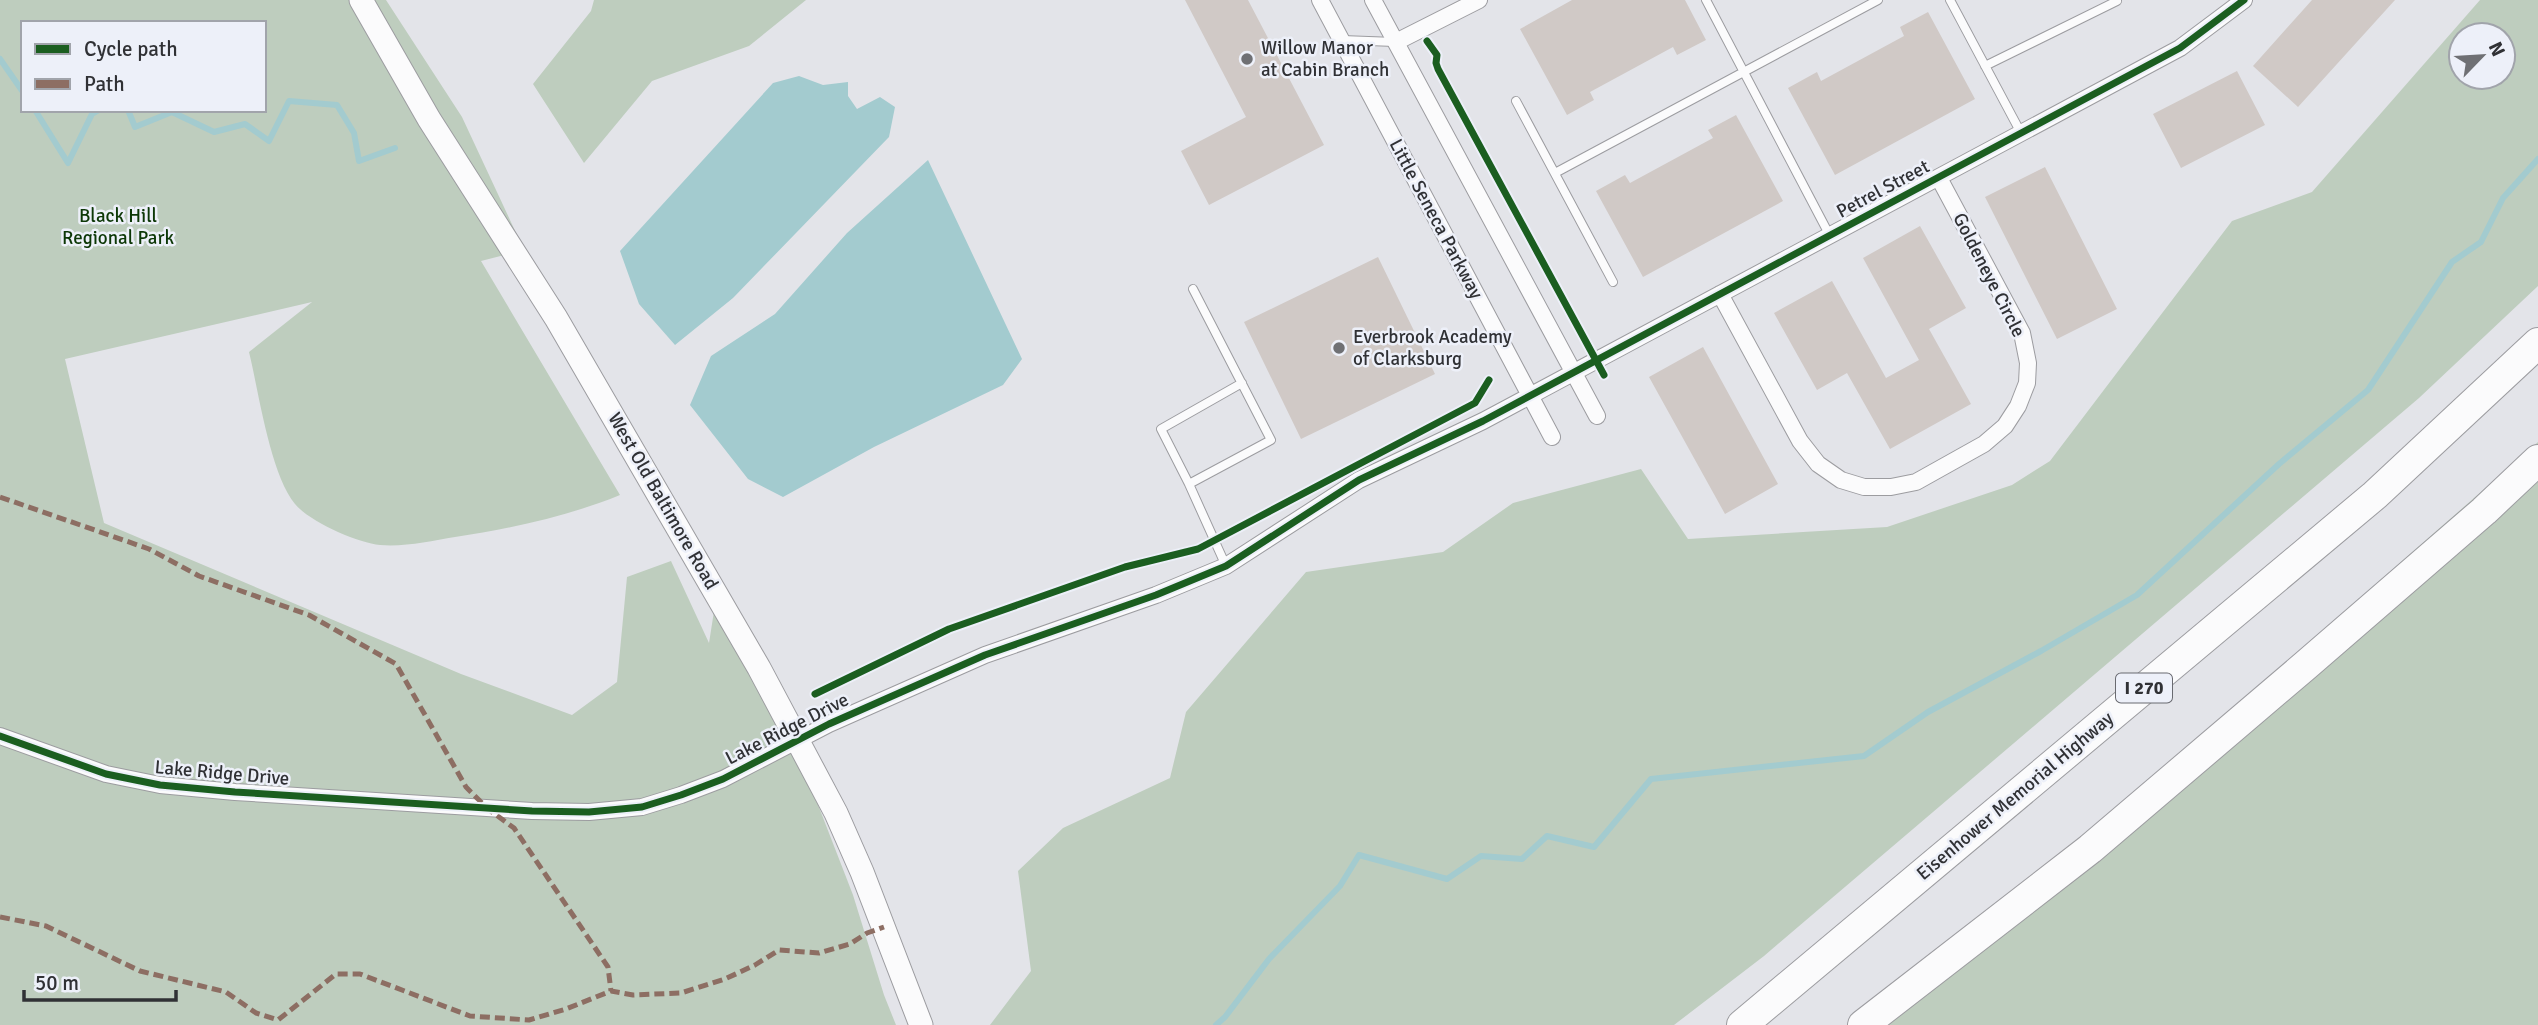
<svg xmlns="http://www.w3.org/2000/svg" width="2538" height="1025" viewBox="0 0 2538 1025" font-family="Signika,sans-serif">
<rect width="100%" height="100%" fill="#e3e4e9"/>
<path fill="#becdbe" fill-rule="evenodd" d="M0,0H386L462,117L524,250L481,261L620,495C566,517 512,528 455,537C431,541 405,547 380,545C358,543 310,522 295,504C270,473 259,393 249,352L312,302L65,359L104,523L461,674L572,715L617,682L627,577L671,561L709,643L715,605L815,797L853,895L884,995L896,1025H0ZM23,23H264V110H23Z
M594,0H806L749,46L652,81L584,163L533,84L591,11Z
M2480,0H2538V286L2419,398L1764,956L1674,1025H990L1031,971L1018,871L1063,828L1170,778L1186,712L1306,572L1443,552L1513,503L1641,469L1688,539L1887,527L2012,485L2050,461L2232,221L2312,192ZM2461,35H2503V77H2461Z
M2538,442V1025H1872Z"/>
<path fill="#a3cbcf" d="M799,76L823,85L848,82V96L857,109L880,97L895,107L889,137L733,298L675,345L639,304L620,251L773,83Z
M928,160L1022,359L1003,385L874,447L783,497L748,479L690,405L711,356L775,314L847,233Z"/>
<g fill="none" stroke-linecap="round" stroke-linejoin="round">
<path stroke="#a3cbcf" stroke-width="6" d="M0,59L23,92
M35,110L68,163L92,114L99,110
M128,110L135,127L172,112L214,132L245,124L269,141L289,101L337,105L354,133L359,161L395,148
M1216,1025L1225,1017L1269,959L1340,886L1359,855L1447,879L1481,856L1522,859L1547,836L1594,847L1651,779L1864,756L1928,712L2041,651L2137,595L2279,464L2368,390L2452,262L2481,242L2503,198L2538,159"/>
</g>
<path fill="#d0c9c6" d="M1185,0H1248L1324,145L1209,205L1181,151L1246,117Z
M1572,0H1685L1706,40L1677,55L1673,47L1590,92L1594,100L1567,115L1520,29Z
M2312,0H2395L2298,107L2253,66Z
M1928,12L1975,99L1835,175L1788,88L1817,72L1821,81L1904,36L1900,27Z
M2237,71L2265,125L2181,168L2153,114Z
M1736,115L1783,201L1643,277L1596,191L1625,175L1630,183L1713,138L1708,130Z
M2045,167L2117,309L2057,339L1985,197Z
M1920,226L1966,308L1929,329L1971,404L1890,449L1847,373L1817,390L1774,313L1832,281L1886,378L1919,360L1863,258Z
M1378,257L1435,374L1301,439L1244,322Z
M1703,347L1778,484L1725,514L1649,377Z"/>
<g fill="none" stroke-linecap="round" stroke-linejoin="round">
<defs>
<path id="lane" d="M1706,0L1830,236
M1950,0L2021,133
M1342,40L1395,42
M1985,66L2117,1
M1516,101L1613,282
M1555,173L1878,0
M1193,289L1271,440L1189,484L1226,566
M1189,484L1161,429L1242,383"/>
<path id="street" d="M1320,0L1552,437
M1373,0L1597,416
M1396,42L1479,0
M1720,294L1800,441L1818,464L1841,480L1864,487H1891L1916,482L1984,444L2005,426L2018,406L2027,383L2028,363L2022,333L1939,178
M0,736L106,774L160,785L235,792L532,811L589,812L642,807L681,795L723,779L829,724L985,655L1156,595L1226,566L1359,480L1483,421L2180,48L2244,0"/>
<path id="secondary" d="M361,0L429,119L556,318L759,668L836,813L862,872L921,1025"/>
<path id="highway" d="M1742,1025L2375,495L2538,343
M1863,1025L2090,849L2306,665L2484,511L2538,460"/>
</defs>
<use href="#lane" stroke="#9c9ca0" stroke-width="10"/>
<use href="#street" stroke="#9c9ca0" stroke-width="18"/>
<use href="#secondary" stroke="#9c9ca0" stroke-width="25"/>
<use href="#highway" stroke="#9c9ca0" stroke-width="32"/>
<use href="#lane" stroke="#fbfbfc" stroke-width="8"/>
<use href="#street" stroke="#fbfbfc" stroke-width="16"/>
<use href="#secondary" stroke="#fbfbfc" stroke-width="23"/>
<use href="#highway" stroke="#fbfbfc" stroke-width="30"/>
<path stroke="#8d6e63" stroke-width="5" stroke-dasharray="10 5" stroke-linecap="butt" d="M0,497L149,549L199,576L309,615L396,664L466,787L488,809L514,828L608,967L611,991
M0,917L46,926L140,971L226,992L256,1013L278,1020L336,974H360L470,1016L529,1020L566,1009L611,991L633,995L681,993L725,979L755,965L779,950L819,953L850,944L867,933L884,927"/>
<defs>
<path id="cycleway" d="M1427,41L1437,55L1436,63L1438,69L1604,375
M815,694L949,629L1125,567L1198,549L1475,403L1489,380
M0,736L106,774L160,785L235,792L532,811L589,812L642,807L681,795L723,779L829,724L985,655L1156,595L1226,566L1359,480L1483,421L2180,48L2244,0"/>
</defs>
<use href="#cycleway" stroke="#edf0f9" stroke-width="11"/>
<use href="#cycleway" stroke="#1b5e20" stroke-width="7"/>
</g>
<g fill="#6f7074" stroke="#edf0f9" stroke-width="2.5">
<circle cx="1247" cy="59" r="7"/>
<circle cx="1339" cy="348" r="7"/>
</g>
<g text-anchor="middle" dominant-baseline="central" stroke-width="5" stroke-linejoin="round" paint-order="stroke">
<rect fill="#edf0f9" stroke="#696a70" stroke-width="2" x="2116" y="673.5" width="56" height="29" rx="5"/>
<g font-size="18" font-weight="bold" fill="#303135">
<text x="2144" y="688">I 270</text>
</g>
<g font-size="19" fill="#303135" stroke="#edf0f9" text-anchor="start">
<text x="1261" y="48">Willow Manor<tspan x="1261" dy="22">at Cabin Branch</tspan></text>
<text x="1353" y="337">Everbrook Academy<tspan x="1353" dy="22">of Clarksburg</tspan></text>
</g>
<g font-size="19" fill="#303135" stroke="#edf0f9">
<text transform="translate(1883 189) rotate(-28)">Petrel Street</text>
<text transform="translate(1436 219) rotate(62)">Little Seneca Parkway</text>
<text transform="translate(1989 275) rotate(63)">Goldeneye Circle</text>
<text transform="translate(663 501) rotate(60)">West Old Baltimore Road</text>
<text transform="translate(787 729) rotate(-27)">Lake Ridge Drive</text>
<text transform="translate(222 773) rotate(5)">Lake Ridge Drive</text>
<text transform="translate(2015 796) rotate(-40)">Eisenhower Memorial Highway</text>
</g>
<g font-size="19" fill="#0d3807" stroke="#edf0f9">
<text x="118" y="216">Black Hill<tspan x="118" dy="22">Regional Park</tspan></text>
</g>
</g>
<rect x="21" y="21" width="245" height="91" fill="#edf0f9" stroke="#a1a4ab" stroke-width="2"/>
<rect x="35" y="44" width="35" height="10" fill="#1b5e20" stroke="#a1a4ab" stroke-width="2"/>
<text x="84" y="56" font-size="21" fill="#303135">Cycle path</text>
<rect x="35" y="79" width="35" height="10" fill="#8d6e63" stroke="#a1a4ab" stroke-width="2"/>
<text x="84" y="91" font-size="21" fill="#303135">Path</text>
<g transform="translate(2482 56) rotate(65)"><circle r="33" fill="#edf0f9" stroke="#a1a4ab" stroke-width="2"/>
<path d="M0-5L12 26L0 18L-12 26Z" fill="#6f7074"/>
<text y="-10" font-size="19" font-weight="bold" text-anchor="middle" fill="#303135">N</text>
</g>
<path d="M24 990v10h152v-10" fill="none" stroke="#303135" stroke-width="3.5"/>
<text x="35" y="990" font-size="21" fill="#303135" stroke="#edf0f9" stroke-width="5" paint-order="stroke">50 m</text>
</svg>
